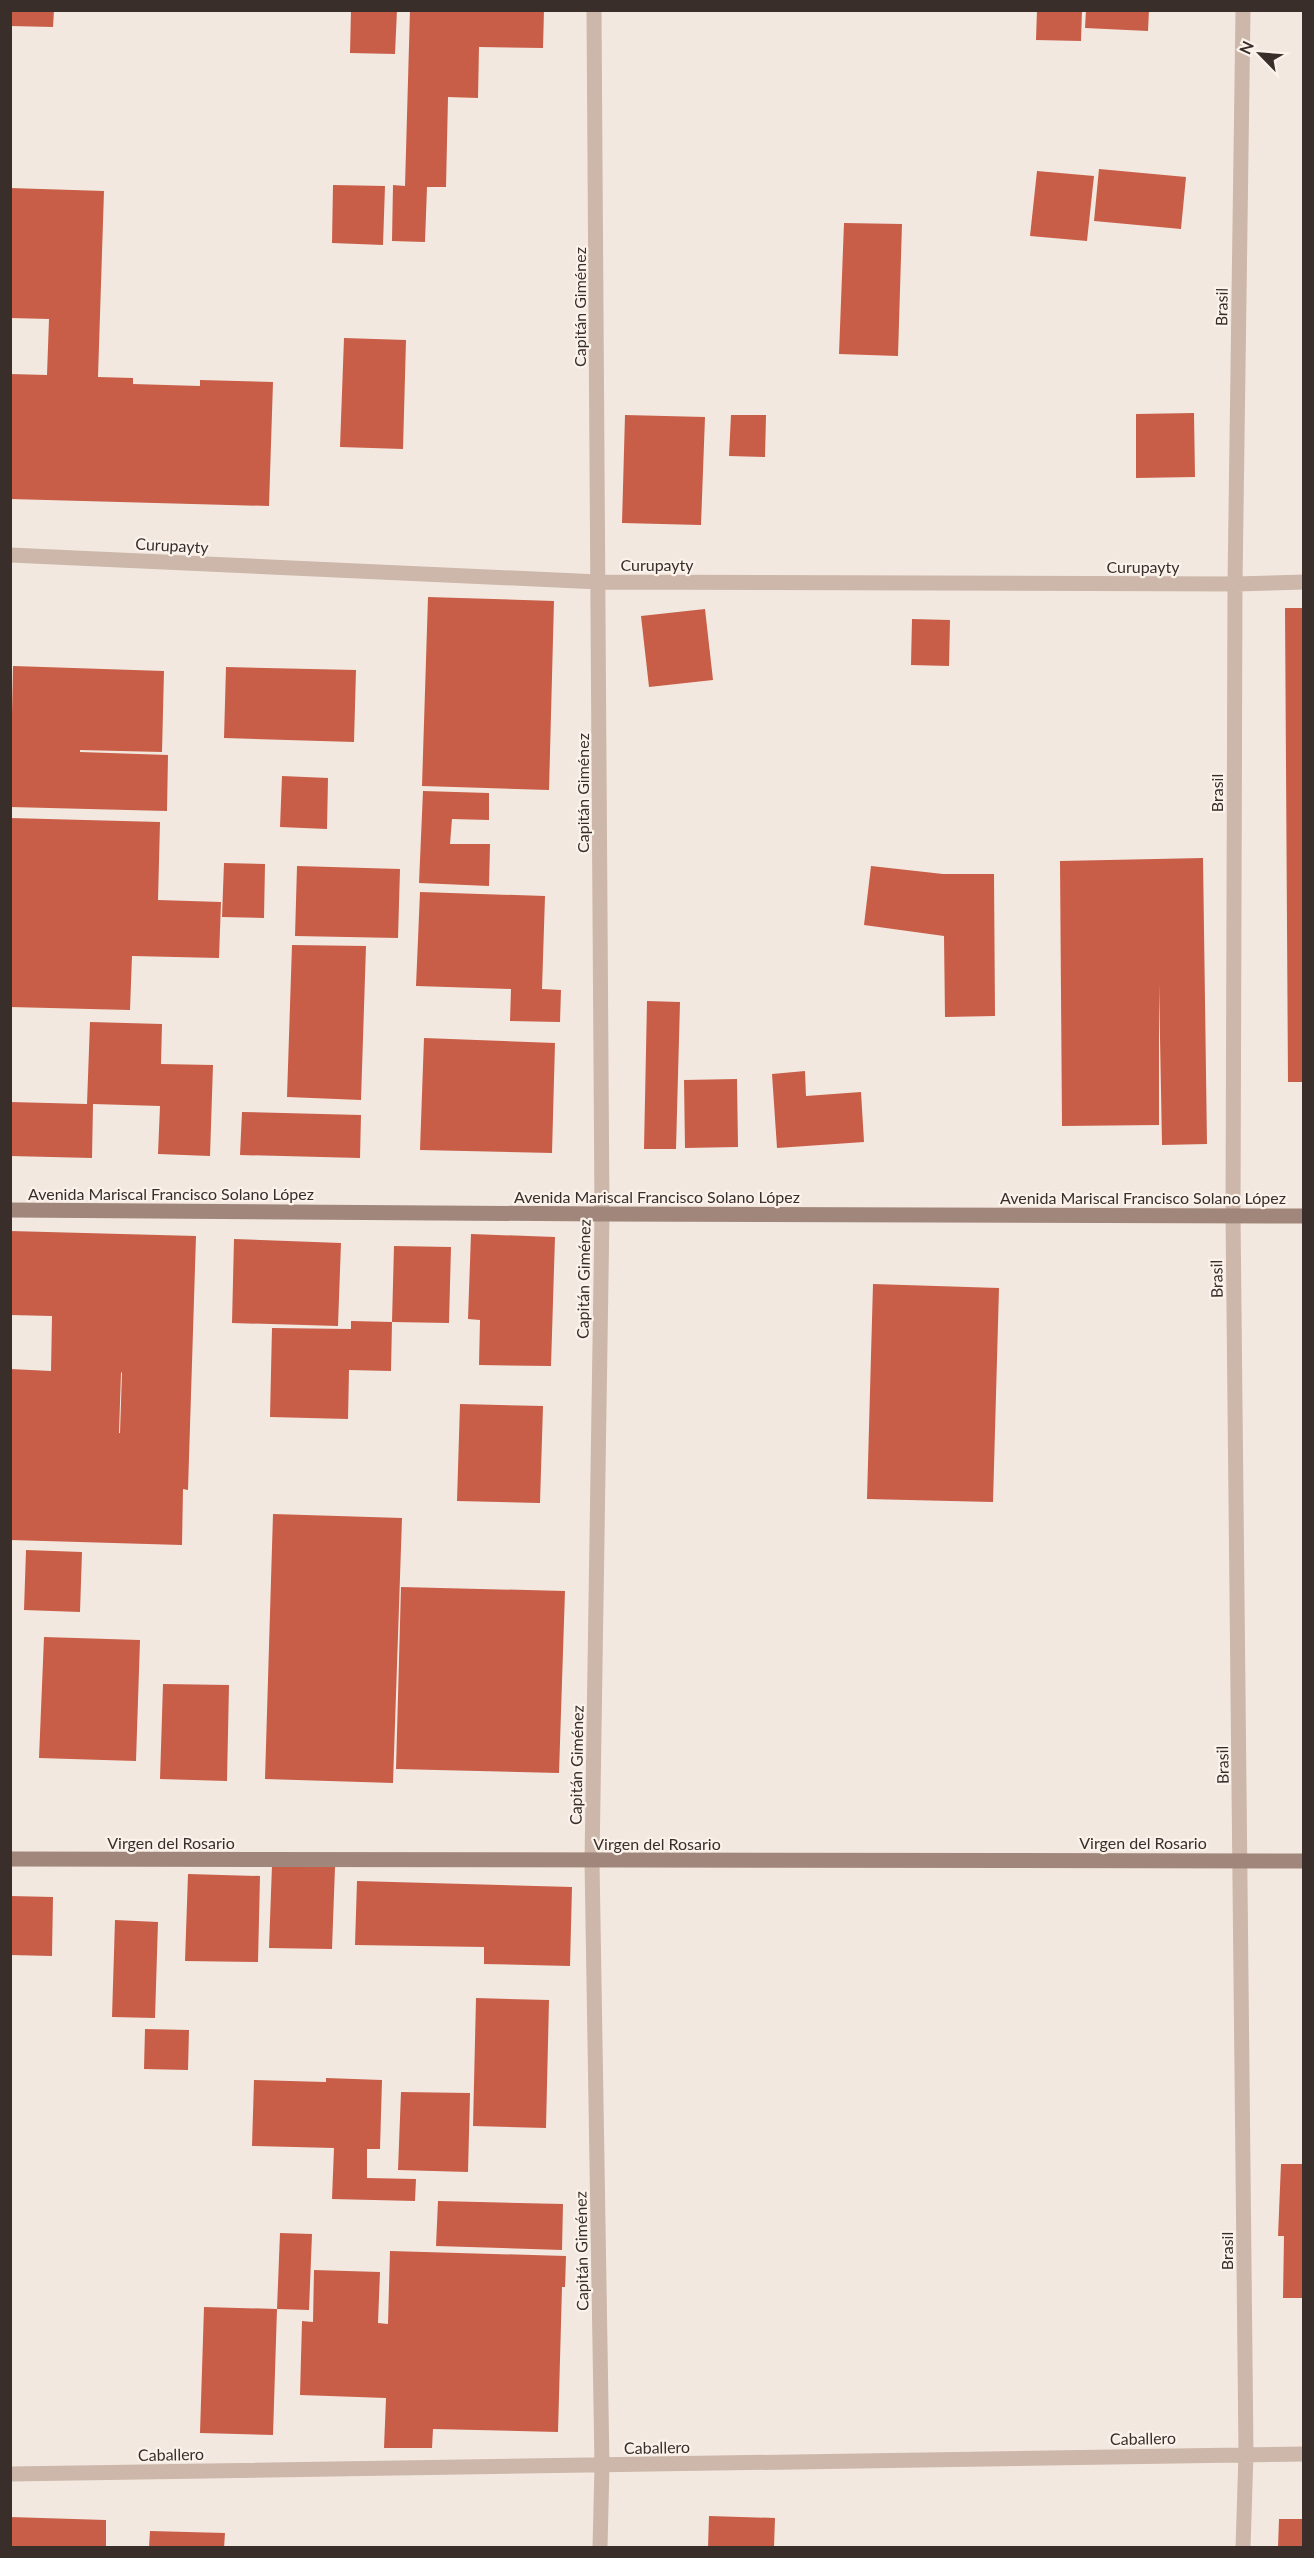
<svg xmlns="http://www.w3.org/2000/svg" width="1314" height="2558" viewBox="0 0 1314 2558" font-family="Lato,sans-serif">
<rect width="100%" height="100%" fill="#f3e8df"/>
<path fill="#c85e48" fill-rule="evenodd" d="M10,10H54L53,27L10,26Z
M351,10H397L395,54L350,53Z
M410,10H544L543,48L479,47L478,98L448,97L446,187H427L425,242L392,241L393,185L405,186Z
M1037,10H1082L1081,41L1036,40Z
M1086,10H1149L1148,31L1085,28Z
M1099,169L1186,177L1181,229L1094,221Z
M1037,171L1094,176L1087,241L1030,236Z
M333,185L385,186L383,245L332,243Z
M10,188L104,191L98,377L133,378V384L200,386V380L273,382L269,506L10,499V374L47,375L49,319L10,318Z
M844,223L902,224L898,356L839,354Z
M344,338L406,340L403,449L340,447Z
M1194,413L1195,477L1136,478V414Z
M625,415L705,417L701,525L622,523Z
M731,415H766L765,457L729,456Z
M428,597L554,601L549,790L422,786Z
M1285,608H1304V1082H1288Z
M705,609L713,680L649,687L641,616Z
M912,619L950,620L949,666L911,665Z
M13,666L164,671L162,752L80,750V752L168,755L167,811L10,807Z
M226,667L356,670L354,742L224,738Z
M282,776L328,778L327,829L280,827Z
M423,791L489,793V820L452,819L450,844H490L489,886L419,883Z
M10,818L160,822L158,900L221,902L219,958L132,956L130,1010L10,1007Z
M1203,858L1207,1144L1162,1145L1159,984V1125L1062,1126L1060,861Z
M224,863L265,864L264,918L222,917Z
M297,866L400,869L398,938L295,936Z
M871,866L943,874H994L995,1016L945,1017L944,936L864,925Z
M420,892L545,896L542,989L561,990L560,1022L510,1021L511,989L416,986Z
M292,945L366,946L361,1100L287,1097Z
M647,1001L680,1002L676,1149H644Z
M90,1022L162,1024L161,1064L213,1065L210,1156L158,1154L160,1106L93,1104L92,1158L10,1156V1102L87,1104Z
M424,1038L555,1043L552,1153L420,1150Z
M805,1071L806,1096L861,1092L864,1142L777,1148L772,1074Z
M737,1079L738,1147L685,1148L684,1080Z
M242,1112L361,1115L360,1158L240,1155Z
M10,1231L196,1236L188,1490L183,1489L182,1545L10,1540V1369L51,1371L52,1316L10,1315ZM122,1372L120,1433H119L121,1373Z
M471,1234L555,1237L551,1366L479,1365L480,1320L468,1319Z
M234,1239L341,1243L338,1326L232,1323Z
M394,1246L451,1247L449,1323L392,1322Z
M873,1284L999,1288L993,1502L867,1499Z
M351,1321L392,1322L391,1371L349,1370L348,1419L270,1417L272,1328L351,1329Z
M460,1404L543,1406L540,1503L457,1501Z
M273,1514L402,1518L393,1783L265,1779Z
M26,1550L82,1552L80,1612L24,1610Z
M401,1587L565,1591L559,1773L396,1769Z
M44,1637L140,1640L136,1761L39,1758Z
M163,1684L229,1685L227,1781L160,1779Z
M272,1865L335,1867L332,1949L269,1948Z
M188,1874L260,1876L258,1962L185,1961Z
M357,1881L572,1887L570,1966L484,1964V1947L355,1945Z
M10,1896L53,1897L52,1956L10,1955Z
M115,1920L158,1922L155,2018L112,2017Z
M476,1998L549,2000L546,2128L473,2126Z
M145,2029L189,2030L188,2070L144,2069Z
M326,2078L382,2080L380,2149H367V2178L416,2179L415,2201L332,2199L334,2148L252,2146L254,2080L326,2082Z
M401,2092L470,2093L468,2172L398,2170Z
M1281,2164H1304V2298H1283L1284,2236H1278Z
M438,2201L563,2204L562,2250L436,2246Z
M280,2233L312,2234L309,2310L277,2309Z
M390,2251L566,2256L565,2287H562L558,2432L433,2429L432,2448H384L386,2398L300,2395L302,2321L313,2322L314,2270L380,2272L378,2323L388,2324Z
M204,2307L277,2309L273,2435L200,2433Z
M709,2516L775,2518L774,2548H708Z
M10,2517L106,2520V2548H10Z
M1279,2519H1304V2548H1278Z
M150,2531L225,2533L224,2548H149Z"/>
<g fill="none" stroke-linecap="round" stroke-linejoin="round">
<path stroke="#ccb7aa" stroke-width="15" d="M594,10L602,1214L592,1861L602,2466L600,2548
M1243,10L1235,584L1233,1215L1246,2454L1243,2548
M10,555L599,582L1235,584L1304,582
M10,2474L1304,2454"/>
<path stroke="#a0867b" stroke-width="15" d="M10,1210L602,1214L1304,1216
M10,1859L1304,1861"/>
</g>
<g text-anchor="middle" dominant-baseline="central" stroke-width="4.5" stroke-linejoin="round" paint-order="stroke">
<g font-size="16" fill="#392e2a" stroke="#fbf3eb">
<text transform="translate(579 307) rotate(-90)">Capitán Giménez</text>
<text transform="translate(1221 307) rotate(-89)">Brasil</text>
<text transform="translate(172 545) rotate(3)">Curupayty</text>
<text x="657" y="564">Curupayty</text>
<text x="1143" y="566">Curupayty</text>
<text transform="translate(582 793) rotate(-90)">Capitán Giménez</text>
<text transform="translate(1216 793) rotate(-90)">Brasil</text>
<text x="171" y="1193">Avenida Mariscal Francisco Solano López</text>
<text x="657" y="1196">Avenida Mariscal Francisco Solano López</text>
<text x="1143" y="1197">Avenida Mariscal Francisco Solano López</text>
<text transform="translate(583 1279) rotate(-89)">Capitán Giménez</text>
<text transform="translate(1216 1279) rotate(-91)">Brasil</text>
<text transform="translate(576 1765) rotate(-89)">Capitán Giménez</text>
<text transform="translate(1222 1765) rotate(-91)">Brasil</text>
<text x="171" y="1842">Virgen del Rosario</text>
<text x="1143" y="1842">Virgen del Rosario</text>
<text x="657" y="1843">Virgen del Rosario</text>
<text transform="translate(581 2251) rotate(-91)">Capitán Giménez</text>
<text transform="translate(1226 2251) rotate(-90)">Brasil</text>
<text transform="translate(1143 2438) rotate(-1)">Caballero</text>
<text transform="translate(657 2447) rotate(-1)">Caballero</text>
<text transform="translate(171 2454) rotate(-1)">Caballero</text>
</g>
</g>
<rect width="1314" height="2558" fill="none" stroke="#392e2a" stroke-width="24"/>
<g transform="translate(1260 54) rotate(295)" stroke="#fbf3eb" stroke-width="4.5" paint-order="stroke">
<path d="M0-4.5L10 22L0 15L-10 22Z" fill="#392e2a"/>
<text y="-9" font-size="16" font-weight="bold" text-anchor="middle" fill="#392e2a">N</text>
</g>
</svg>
